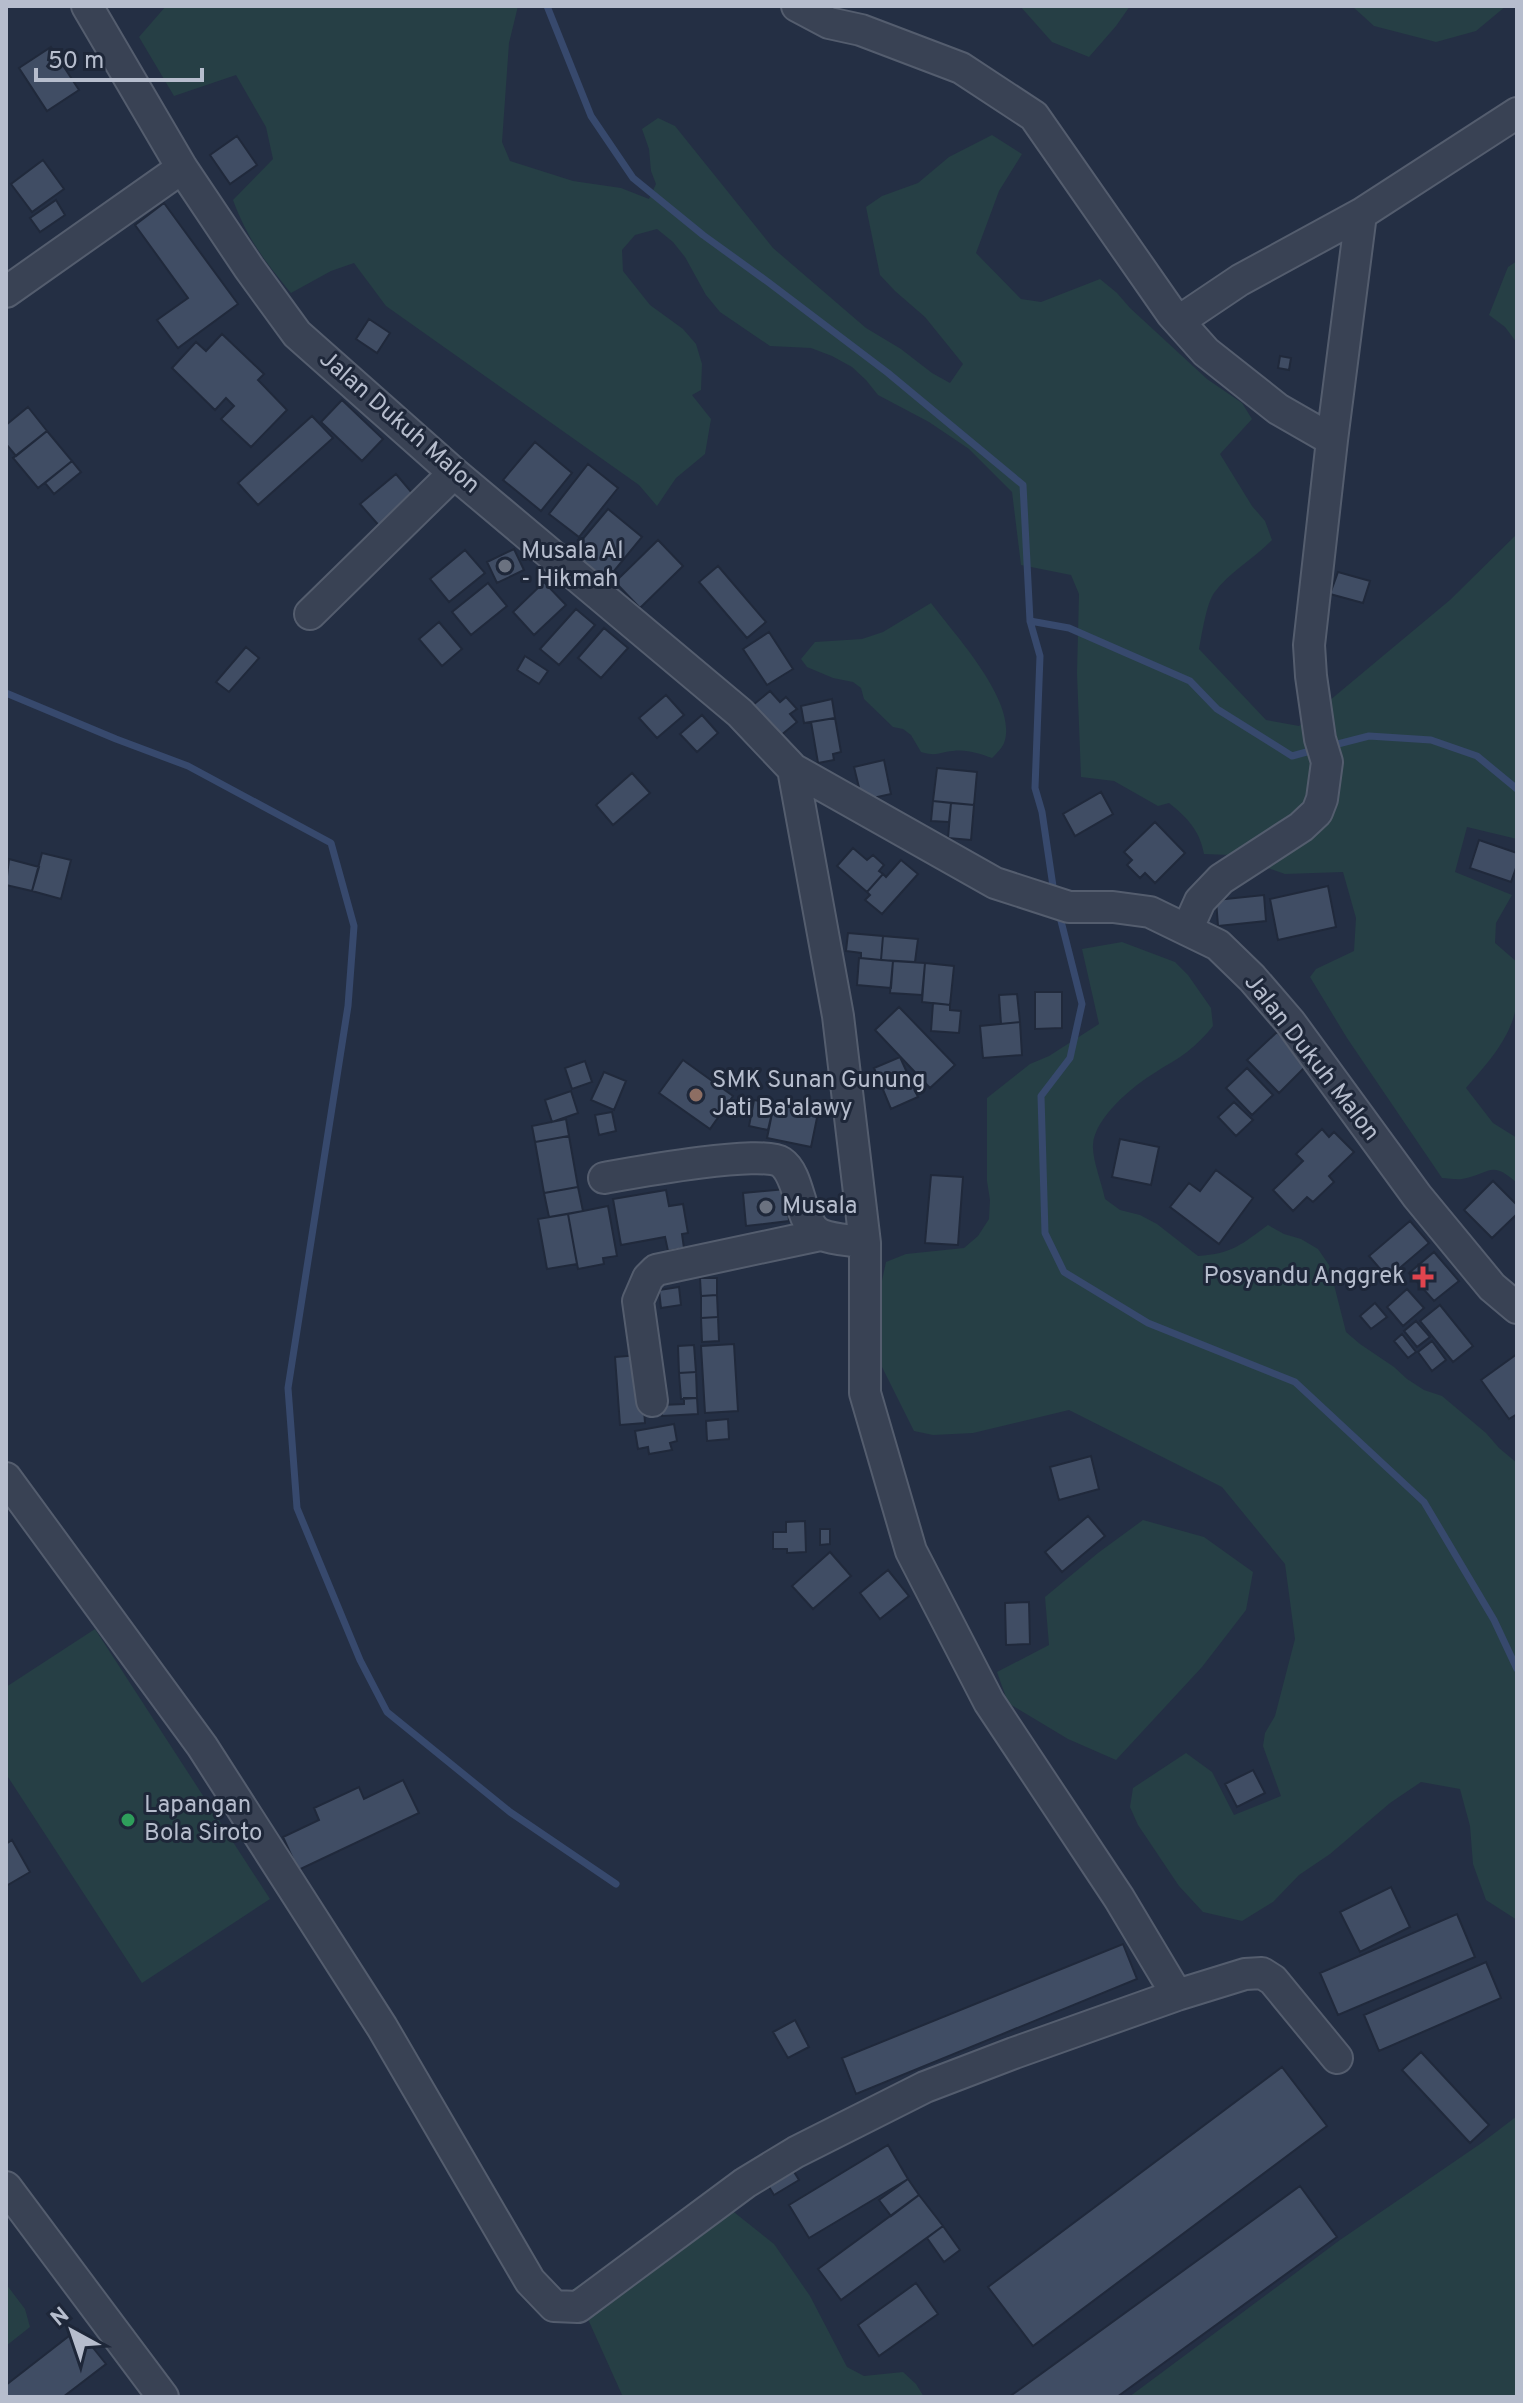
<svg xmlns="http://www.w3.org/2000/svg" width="1523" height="2403" viewBox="0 0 1523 2403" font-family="Overpass,sans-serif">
<rect width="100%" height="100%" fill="#242f44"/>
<path fill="#263f45" d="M166,6H518L509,43L502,142L510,161L573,181L621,188L649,199L656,184L651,171L649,149L642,129L658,118L675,126L773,248L866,328L901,349L932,373L950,383L963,364L925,317L895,291L880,275L866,207L882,196L918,183L949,157L992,135L1022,154L999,191L976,253L1021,299L1041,302L1100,279L1117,293L1130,308L1207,379L1242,403L1252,419L1220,454L1252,506L1265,521L1272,540C1254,559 1229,572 1214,593C1206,605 1202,634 1199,649L1266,720L1299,726L1450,600L1517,534V839L1467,827L1455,872L1512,895L1496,923L1495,943L1517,962C1517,977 1519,993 1516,1007C1511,1038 1486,1065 1466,1088L1493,1123L1517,1138V1183C1490,1159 1491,1174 1462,1179C1456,1180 1448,1178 1442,1178L1347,1038L1310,977L1316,969L1354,951L1356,918L1343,872L1285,874L1230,855L1204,854C1200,831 1187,817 1169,803L1158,806L1114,781L1081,777L1077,673L1079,594L1071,575L1021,565L1012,492L969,449L929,422L878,395L866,380L852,367L832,356L811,348L770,346L720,312L706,295L685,257L673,242L657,229L635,235L622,250L623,271L650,305L683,329L696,344L702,364L701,390L692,395L711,419L705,454L676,478L657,506L639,485L386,306L354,263L331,271L291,293C264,260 248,240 233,200L273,159L266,127L236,75L174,96L139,37Z
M1020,6H1130L1116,26L1089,57L1052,42Z
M1352,6H1506L1476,31L1436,42L1374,26Z
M1517,261V343L1505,327L1489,315L1508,267Z
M931,603C954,634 1019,703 1004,743C1002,748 996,754 992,758C980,754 967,749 953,751C939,752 938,757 921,752L911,735L903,729L893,727L864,699L861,688L853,682L833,678L807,667L801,659L815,642L862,639L883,632Z
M1122,942L1175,962L1188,975L1211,1008L1213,1026C1205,1036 1197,1044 1187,1052C1177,1060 1166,1065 1156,1072C1134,1085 1094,1118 1093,1145C1092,1159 1102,1184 1105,1199L1120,1210L1140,1215L1157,1224L1198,1256C1232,1254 1242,1244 1268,1225L1284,1234L1301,1239L1318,1249L1329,1265L1346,1332L1360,1344L1394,1367L1407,1379L1424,1390L1442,1396L1486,1433L1499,1448L1517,1463V1920L1486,1900L1473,1864L1470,1826L1460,1789L1421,1782L1390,1803L1330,1854L1299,1875L1273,1902L1242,1921L1203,1912L1179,1886L1138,1825L1130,1807L1133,1788L1186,1753L1212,1772L1234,1815L1281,1796L1263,1746L1265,1733L1275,1716L1295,1639L1285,1564L1222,1487L1069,1410L973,1433L933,1435L914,1431L880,1363L873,1322L886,1262L906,1254L964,1248L978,1236L989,1219L990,1200L987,1181V1098L1030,1064L1049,1056L1099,1024L1082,949Z
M1143,1520L1204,1537L1253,1572L1246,1610L1202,1667L1116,1760L1068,1739L1008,1703L997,1672L1049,1645L1045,1597L1098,1553Z
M95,1629L270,1899L142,1983L6,1774V1687Z
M1517,2116V2397H1129L1340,2240L1483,2142Z
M725,2205L774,2244L810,2296L847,2367L864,2376L903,2372L916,2384L924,2397H623L574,2288L666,2234Z
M6,2284L25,2309L30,2327L6,2346Z"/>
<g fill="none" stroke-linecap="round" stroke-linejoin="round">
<path stroke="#37496d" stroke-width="7" d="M547,6L591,116L633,178L703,235L768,282L888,373L1023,485L1030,621L1040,656L1035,788L1042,812L1054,893
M1030,621L1069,628L1190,681L1217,709L1292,756L1314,750
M6,693L116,739L188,766L331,843L354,926L348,1006L288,1388L297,1508L360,1660L387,1712L510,1812L616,1884
M1330,746L1369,736L1431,740L1477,756L1517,789
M1059,913L1082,1004L1070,1058L1041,1096L1045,1233L1064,1272L1148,1323L1295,1382L1424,1502L1494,1620L1517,1669"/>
</g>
<path fill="#404d64" stroke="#20293b" stroke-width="2" d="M51,47L79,90L47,111L19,68Z
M237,136L257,165L230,184L210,155Z
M43,160L64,189L32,212L11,184Z
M56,200L65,215L40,232L30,218Z
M164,203L238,304L178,348L157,320L188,298L135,225Z
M369,319L390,333L377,353L356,339Z
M222,334L264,374L258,380L287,410L251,447L221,419L234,406L226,398L215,410L172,368L196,342L206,351Z
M1280,356L1291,358L1289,370L1278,368Z
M342,400L383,439L362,461L321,422Z
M28,407L47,431L16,456L6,444V425Z
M312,416L333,438L258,505L238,483Z
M47,431L72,461L38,488L13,458Z
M535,442L572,473L541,511L503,480Z
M72,461L81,472L54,494L45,483Z
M588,464L618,488L579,537L549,514Z
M396,474L418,500L382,529L360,504Z
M608,509L642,537L605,582L571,553Z
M658,540L683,566L640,608L615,582Z
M514,549L524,570L497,583L487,562Z
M465,550L485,573L449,602L430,579Z
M718,566L766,622L747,638L699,582Z
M1338,572L1370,581L1363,603L1330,594Z
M544,582L566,605L534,635L513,612Z
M488,583L507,606L471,635L452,612Z
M576,609L595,625L559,665L540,649Z
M439,622L462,649L442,666L419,639Z
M604,628L628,648L601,678L578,658Z
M769,632L793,669L767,685L743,649Z
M246,647L259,658L229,692L216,682Z
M525,656L548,671L539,684L517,670Z
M770,691L780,702L786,697L797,709L790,714L797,722L780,736L753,705Z
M666,695L684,715L657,738L639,718Z
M832,699L835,718L804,723L801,706Z
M702,715L718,733L697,752L680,734Z
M835,718L841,752L833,754L834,760L818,763L811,722Z
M884,760L891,794L877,797V801L863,804L854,767Z
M937,768L977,772L974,805L933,801Z
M632,773L650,793L613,825L596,805Z
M1101,792L1113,814L1075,836L1063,814Z
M933,801L951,803L949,822L931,821Z
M951,803L974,805L971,840L948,838Z
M1155,822L1185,853L1155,883L1145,873L1140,878L1127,865L1132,860L1124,852Z
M1479,840L1517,853V865L1511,882L1470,868Z
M853,848L867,860L873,855L884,865L879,871L883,874L867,892L837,866Z
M42,853L71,860L61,899L32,891Z
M9,859L39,867L32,891L6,885Z
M901,860L918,874L882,914L865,900L870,895L867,892L883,874L886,877Z
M1328,886L1336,927L1278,940L1270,899Z
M1264,895L1266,921L1218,926L1216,900Z
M848,933L883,936L881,960L861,958V953L846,951Z
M883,936L918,939L915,962L881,960Z
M859,958L893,961L891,988L857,985Z
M893,961L925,963L922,995L890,993Z
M925,963L954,966L950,1005L922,1002Z
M1035,992H1062V1028L1035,1029Z
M1017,994L1020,1022L1001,1024L999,995Z
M933,1003L950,1005V1010L961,1011L959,1033L931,1031Z
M899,1007L955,1065L930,1088L875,1030Z
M1020,1022L1022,1055L983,1058L980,1026Z
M1277,1032L1308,1064L1279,1093L1247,1060Z
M900,1057L918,1097L891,1109L874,1068Z
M683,1060L733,1096L710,1129L659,1093Z
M585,1061L592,1082L572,1089L565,1068Z
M1247,1068L1273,1095L1252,1115L1226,1088Z
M604,1072L626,1081L614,1110L591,1100Z
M571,1091L578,1113L552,1122L545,1100Z
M754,1100L774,1104L768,1130L749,1126Z
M1234,1102L1253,1120L1236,1136L1218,1117Z
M774,1104L818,1113L811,1147L767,1138Z
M612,1112L616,1131L599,1135L595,1115Z
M566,1119L569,1136L535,1142L532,1126Z
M1322,1129L1329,1137L1334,1132L1354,1152L1329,1176L1334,1182L1313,1202L1307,1197L1293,1211L1273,1190L1303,1161L1296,1154Z
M569,1136L578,1187L544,1193L535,1142Z
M1120,1139L1159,1147L1151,1185L1112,1177Z
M1216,1170L1253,1198L1219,1244L1170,1207L1189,1183L1200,1191Z
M931,1175L963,1177L958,1245L925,1243Z
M1493,1181L1517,1205V1214L1492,1238L1464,1210Z
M578,1187L583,1211L549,1217L544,1193Z
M786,1189L789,1221L746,1226L743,1193Z
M666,1190L669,1206L683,1204L688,1233L682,1234L684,1248L668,1251L665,1237L621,1245L613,1199Z
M608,1206L617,1256L603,1258L604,1264L578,1269L568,1214Z
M568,1214L577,1264L547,1269L538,1219Z
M1410,1221L1429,1243L1388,1278L1369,1256Z
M1434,1252L1459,1281L1434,1301L1409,1273Z
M700,1278H717V1295L701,1296Z
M679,1287L681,1305L661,1308L659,1290Z
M1407,1289L1424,1308L1403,1326L1387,1307Z
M717,1295L718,1317L701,1318V1296Z
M1375,1303L1387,1317L1371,1329L1360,1316Z
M1440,1305L1473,1346L1453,1362L1420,1321Z
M718,1317L719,1341L702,1342L701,1318Z
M1416,1321L1430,1337L1417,1347L1404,1331Z
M1402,1334L1416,1352L1408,1358L1394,1341Z
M1432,1341L1446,1360L1432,1371L1418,1352Z
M734,1344L738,1411L705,1413L701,1346Z
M694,1345L696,1372L679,1373L678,1346Z
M1517,1354V1414L1509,1419L1481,1380Z
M640,1355L645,1423L620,1425L615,1357Z
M696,1372L697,1398L681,1399L679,1373Z
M684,1398H697L698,1414L662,1416L661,1405L684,1404Z
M728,1419L729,1439L707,1441L706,1421Z
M674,1424L677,1441L670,1443L672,1450L649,1454L648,1447L638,1449L635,1431Z
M1091,1456L1099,1489L1059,1500L1050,1467Z
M1088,1516L1105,1536L1062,1572L1045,1552Z
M805,1521L806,1552L787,1553V1549H773V1532H786V1522Z
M820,1529H830V1544L820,1545Z
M830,1552L851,1576L813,1609L792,1586Z
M888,1570L909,1596L880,1619L860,1593Z
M1029,1602L1030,1644L1006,1645L1005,1603Z
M1253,1770L1265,1793L1237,1807L1225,1784Z
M403,1780L419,1813L290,1874L284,1862L293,1859L283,1837L319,1820L314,1808L359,1787L364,1799Z
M12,1840L30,1872L6,1886V1844Z
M1391,1887L1410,1927L1360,1952L1340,1912Z
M1457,1914L1475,1957L1338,2015L1320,1973Z
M1123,1944L1137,1979L856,2094L842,2058Z
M1486,1962L1501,1998L1379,2051L1364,2015Z
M795,2020L809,2047L788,2058L773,2032Z
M1421,2052L1489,2125L1470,2143L1402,2070Z
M1282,2067L1327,2126L1033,2346L988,2287Z
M888,2145L908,2179L809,2238L789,2205Z
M788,2162L799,2180L774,2195L763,2177Z
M908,2179L919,2195L891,2216L879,2200Z
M1300,2186L1337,2237L1117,2397H1009Z
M919,2195L943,2226L841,2300L818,2269Z
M943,2226L960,2250L944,2262L927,2238Z
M916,2283L938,2314L879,2356L858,2325Z
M78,2329L106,2364L63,2397H6V2385Z"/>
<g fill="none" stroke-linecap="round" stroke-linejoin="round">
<defs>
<path id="minor" d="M87,6L182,168L249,268L297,334L454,473L740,713L793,769L995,883L1069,907H1113L1150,912L1218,945L1252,978L1290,1022L1417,1196L1492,1287L1517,1308
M797,6L829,23L861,30L961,68L1034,116L1172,314L1206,352L1278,409L1332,440
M6,292L182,168
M1179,321L1240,280L1361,214
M310,614L454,473
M793,769L838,1016L865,1243V1393L911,1551L989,1702L1119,1898L1177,1995L1245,1974L1262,1973L1273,1980L1337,2058
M1187,930L1200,901L1221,879L1301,827L1317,812L1322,799L1327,762L1320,739L1311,676L1309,645L1332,440L1361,214L1517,113
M604,1178C632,1173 762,1149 781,1162C802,1176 798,1226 822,1235C835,1240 851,1240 865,1243
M652,1401L638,1301L648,1278L656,1270L820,1235
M6,1478L202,1746L382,2027L530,2281L554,2306L578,2307L745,2183L796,2152L925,2087L1014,2053L1177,1995
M6,2187L163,2397"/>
</defs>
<use href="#minor" stroke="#545d6e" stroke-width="34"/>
<use href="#minor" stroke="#394254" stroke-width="30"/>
</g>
<g fill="#6b7280" stroke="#1e2739" stroke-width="3">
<circle cx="505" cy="566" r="8"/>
<circle cx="766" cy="1207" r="8"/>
</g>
<circle fill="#8d6e63" stroke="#1e2739" stroke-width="3" cx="696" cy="1095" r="8"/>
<path fill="#e0444e" stroke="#1e2739" stroke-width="3" d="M1419 1265h8v8h8v8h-8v8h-8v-8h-8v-8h8z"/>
<circle fill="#2e9e5b" stroke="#1e2739" stroke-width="3" cx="128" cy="1820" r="8"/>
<g text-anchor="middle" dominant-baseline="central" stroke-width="6" stroke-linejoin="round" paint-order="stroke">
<g font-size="24" fill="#b6bdcd" stroke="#1e2739">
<text transform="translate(399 423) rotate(41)">Jalan Dukuh Malon</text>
<text transform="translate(1311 1058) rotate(52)">Jalan Dukuh Malon</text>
</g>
<g font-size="24" fill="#b6bdcd" stroke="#1e2739" text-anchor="start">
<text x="521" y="552">Musala Al<tspan x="521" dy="28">- Hikmah</tspan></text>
<text x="712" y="1081">SMK Sunan Gunung<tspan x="712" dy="28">Jati Ba'alawy</tspan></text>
<text x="782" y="1207">Musala</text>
<text x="1405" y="1277" text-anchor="end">Posyandu Anggrek</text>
<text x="144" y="1806">Lapangan<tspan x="144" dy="28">Bola Siroto</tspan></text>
</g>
</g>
<rect width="1523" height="2403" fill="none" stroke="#b6bdcd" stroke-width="16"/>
<g transform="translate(72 2331) rotate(320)" stroke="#1e2739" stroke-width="6" paint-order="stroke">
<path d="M0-6L14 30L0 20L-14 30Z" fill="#b6bdcd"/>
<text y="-12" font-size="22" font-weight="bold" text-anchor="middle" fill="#b6bdcd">N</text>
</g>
<path d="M36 68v12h166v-12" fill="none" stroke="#b6bdcd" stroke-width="4"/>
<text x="48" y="68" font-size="24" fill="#b6bdcd" stroke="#1e2739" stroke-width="6" paint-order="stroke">50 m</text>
</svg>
